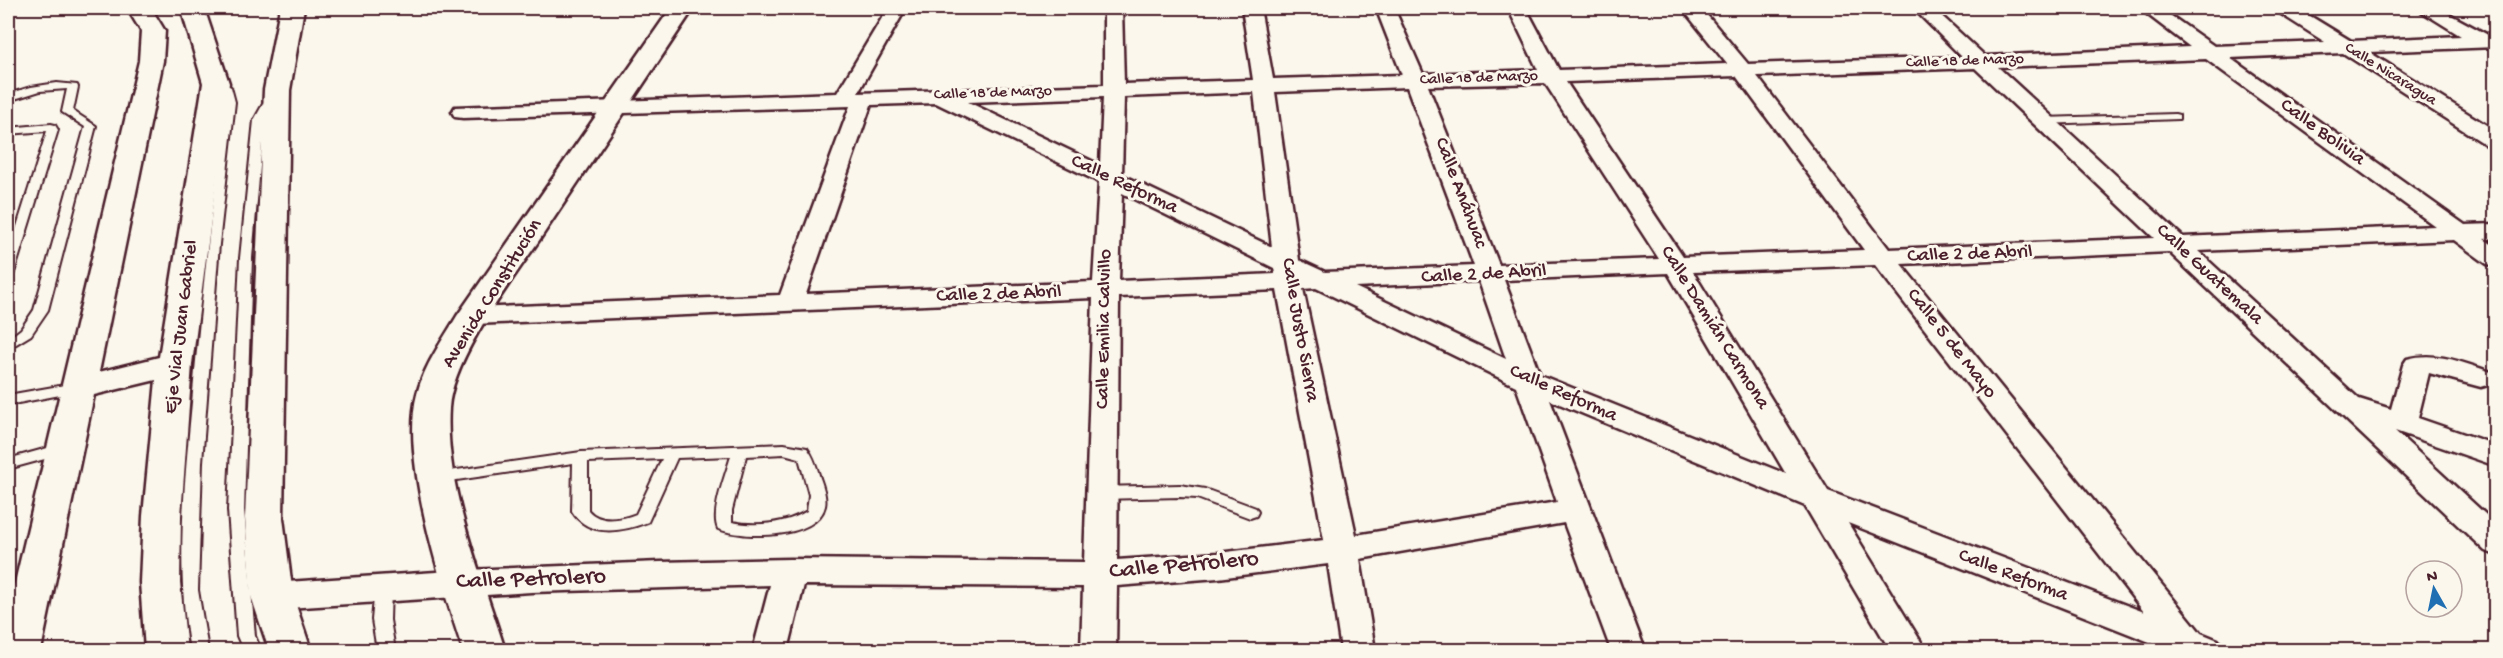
<svg xmlns="http://www.w3.org/2000/svg" width="2503" height="658" viewBox="0 0 2503 658" font-family="'Gochi Hand',sans-serif">
<rect width="100%" height="100%" fill="#fbf7ec"/>
<filter id="ink" filterUnits="userSpaceOnUse"><feTurbulence type="fractalNoise" baseFrequency=".0167" numOctaves="2"/><feDisplacementMap in="SourceGraphic" scale="12" xChannelSelector="R" yChannelSelector="G"/><feConvolveMatrix kernelMatrix="1 2 1 2 8 2 1 2 1" color-interpolation-filters="sRGB"/></filter>
<g filter="url(#ink)">
<g fill="none" stroke-linecap="round" stroke-linejoin="round">
<defs>
<path id="lane" d="M216,80L231,87L235,102L219,244L202,462L198,590L208,650H190C175,566 185,477 193,392C202,295 213,199 225,102L222,91L211,83Z
M57,83L77,85L78,87L73,111L96,126L48,310L31,335L8,349V339L21,329L34,310L85,127L62,112L67,89L40,91L8,101V94L31,87Z
M273,92L278,95L264,120L252,258L244,510L255,636L261,650H243L237,636L228,510L240,258L254,120L268,95Z
M2175,114L2179,115V119L2043,124L2038,121L2043,118Z
M51,124L55,125L58,130L14,273L8,277V255L47,131L8,134V128Z
M76,383L81,385L83,388L81,391L8,405V395Z
M62,444L67,445L70,449L67,453L8,469V459Z
M784,444L807,448C814,457 817,468 820,478C823,486 827,498 825,506C817,540 743,539 718,529C710,513 726,474 731,456L677,458L648,522C622,532 588,538 572,511L573,463L436,483L431,482L428,478L431,474L436,473L581,452ZM784,454L799,458L809,495L807,511C786,524 756,527 732,522V510L746,456ZM662,459L636,514C620,520 600,524 588,510V462Z
M1180,485L1205,489L1256,508L1258,512L1256,516L1250,518L1197,498L1180,497L1101,499L1095,497L1093,493L1095,489L1101,487Z
M383,581L389,582L391,587L390,620L395,650H377L372,620L375,587L377,582Z"/>
<path id="street" d="M888,8H906L858,93L1104,85V8H1122L1124,84L1253,80L1242,8H1260L1273,79L1402,75L1376,8H1394L1423,74L1538,70L1508,8H1526L1559,70L1727,64L1682,8H1701L1748,64L1962,57L1913,8H1933L1985,56L2190,47L2139,8H2160L2214,46L2325,42L2278,12L2276,8H2297L2351,41L2461,36L2416,8H2438L2488,35H2496V47L2369,52L2496,131V148L2488,146L2343,53L2230,58L2465,225L2496,224V238L2484,239L2496,247V266L2487,264L2454,240L2198,251L2359,399L2391,409L2403,365L2407,359C2437,351 2463,363 2491,372L2495,378L2491,384L2481,387L2429,373L2418,418L2496,445V466L2395,431L2496,524V555L2485,551L2169,252L1901,264L2201,633L2218,640L2223,650H2170L1848,523L1926,650H1890L1805,506L1550,400L1645,650H1611L1564,523L1360,559L1375,650H1341L1328,564L1218,578L1117,586L1116,650H1081L1083,587L804,585L788,650H753L770,585L531,592L272,609L260,605L255,596L260,587L272,583L466,570L660,562L790,559L1084,562L1093,298L473,324L464,322L460,316L464,310L473,308L780,295L850,106L463,118L455,117L452,112L455,107L837,93ZM2206,59L2435,226L2183,237L1998,67ZM1975,68L2154,238L1889,249L1757,76ZM1736,76L1864,250L1683,257L1566,82ZM1545,83L1659,259L1499,265L1428,86ZM1407,87L1474,266L1325,272L1299,260L1275,92ZM1254,92L1272,247L1122,175L1124,97ZM1103,97L1100,165L968,102ZM936,103L1099,182L1093,282L806,294L871,105ZM1122,193L1274,268L1275,274L1119,281ZM1875,265L2144,612L1828,491L1693,272ZM1668,273L1786,474L1540,375L1504,280ZM1479,281L1506,359L1355,287ZM1316,288L1516,386L1557,502L1356,535L1303,289ZM1277,290L1324,540L1218,553L1117,560L1119,297Z"/>
<path id="secondary" d="M671,8H694C645,81 597,154 548,227C518,273 453,354 449,408C444,487 482,576 505,650H463C442,587 400,458 417,394C424,366 442,341 457,316Z"/>
<path id="primary" d="M127,8H151L165,31L163,61L99,372L159,357L203,83L181,8H204L229,83L192,364L181,516L180,582L187,650H145L140,582L143,516L156,380L94,395L41,650H8V612L139,61L141,31Z
M280,8H304L290,90L283,518L293,596L311,650H269L251,596L245,518L264,90Z"/>
</defs>
<use href="#lane" stroke="#4a1f2b" stroke-width="4"/>
<use href="#street" stroke="#4a1f2b" stroke-width="5"/>
<use href="#secondary" stroke="#4a1f2b" stroke-width="5"/>
<use href="#primary" stroke="#4a1f2b" stroke-width="5"/>
<use href="#lane" fill="#fbf7ec" fill-rule="evenodd"/>
<use href="#street" fill="#fbf7ec" fill-rule="evenodd"/>
<use href="#secondary" fill="#fbf7ec" fill-rule="evenodd"/>
<use href="#primary" fill="#fbf7ec" fill-rule="evenodd"/>
</g>
</g>
<g text-anchor="middle" dominant-baseline="central" stroke-width="6" stroke-linejoin="round" paint-order="stroke">
<g font-size="16" fill="#4a1f2b" stroke="#fbf7ec">
<text transform="translate(1965 62) rotate(-2)">Calle 18 de Marzo</text>
<text transform="translate(2390 75) rotate(32)">Calle Nicaragua</text>
<text transform="translate(1479 79) rotate(-2)">Calle 18 de Marzo</text>
<text transform="translate(993 94) rotate(-2)">Calle 18 de Marzo</text>
</g>
<g font-size="20" fill="#4a1f2b" stroke="#fbf7ec">
<text transform="translate(2322 133) rotate(36)">Calle Bolivia</text>
<text transform="translate(1124 185) rotate(25)">Calle Reforma</text>
<text transform="translate(1460 193) rotate(69)">Calle Anáhuac</text>
<text transform="translate(1970 255) rotate(-2)">Calle 2 de Abril</text>
<text transform="translate(1484 275) rotate(-3)">Calle 2 de Abril</text>
<text transform="translate(2209 275) rotate(43)">Calle Guatemala</text>
<text transform="translate(493 294) rotate(-58)">Avenida Constitución</text>
<text transform="translate(999 295) rotate(-2)">Calle 2 de Abril</text>
<text transform="translate(182 327) rotate(-83)">Eje Vial Juan Gabriel</text>
<text transform="translate(1714 328) rotate(58)">Calle Damián Carmona</text>
<text transform="translate(1105 329) rotate(-89)">Calle Emilia Calvillo</text>
<text transform="translate(1299 330) rotate(80)">Calle Justo Sierra</text>
<text transform="translate(1951 344) rotate(52)">Calle 5 de Mayo</text>
<text transform="translate(1563 394) rotate(24)">Calle Reforma</text>
<text transform="translate(2013 576) rotate(21)">Calle Reforma</text>
</g>
<g font-size="24" fill="#4a1f2b" stroke="#fbf7ec">
<text transform="translate(1184 566) rotate(-5)">Calle Petrolero</text>
<text transform="translate(531 580) rotate(-2)">Calle Petrolero</text>
</g>
</g>
<rect width="2503" height="658" fill="none" stroke="#fbf7ec" stroke-width="30"/>
<rect x="15" y="15" width="2473" height="628" fill="none" stroke="#4a1f2b" stroke-width="2" filter="url(#ink)"/>
<g transform="translate(2434 589) rotate(351)"><circle r="28" fill="#fbf7ec" stroke="#b4a19f" stroke-width="1.5"/>
<path d="M0-4.5L10 22L0 15L-10 22Z" fill="#1f6fb2"/>
<text y="-9" font-size="16" font-weight="bold" text-anchor="middle" fill="#4a1f2b">N</text>
</g>
</svg>
